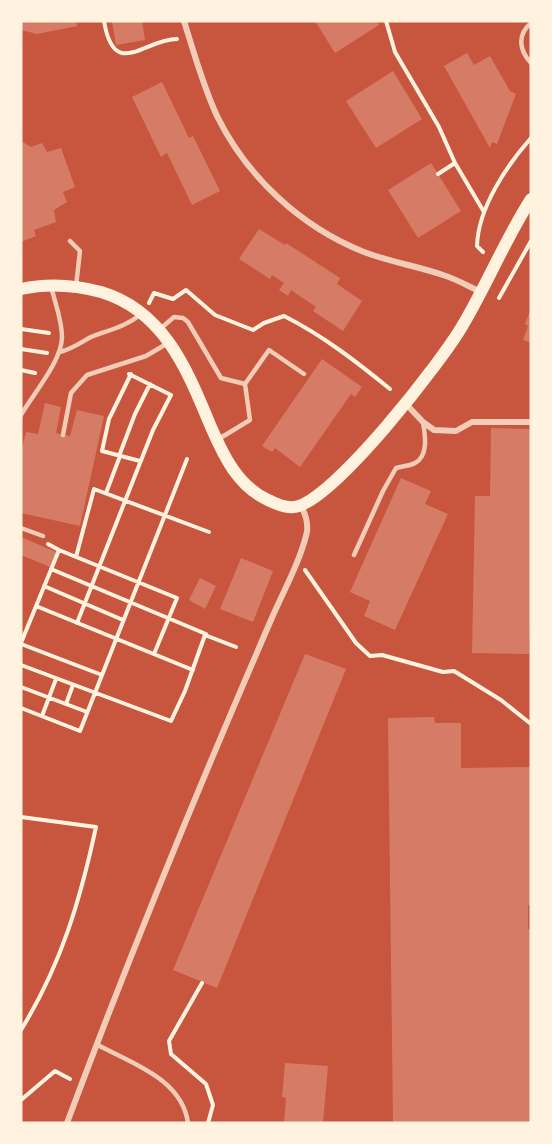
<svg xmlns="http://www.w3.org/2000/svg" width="552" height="1144" viewBox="0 0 552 1144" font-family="'Noto Sans',sans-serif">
<rect width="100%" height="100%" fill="#c8553d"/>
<path fill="#d67c66" d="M21,21H76L77,26L37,34L21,30Z
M112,21H142L145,40L116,45Z
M315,21H376L379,25L335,53Z
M467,53L474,65L490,56L510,91L516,94L497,144L492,142L490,148L444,66Z
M393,71L422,119L376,148L346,101Z
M162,82L189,138L193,136L220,191L192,205L167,153L161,157L132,97Z
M21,141L31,147L42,143L47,152L61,148L75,187L63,192L67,202L54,210L56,222L34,230L36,236L21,242Z
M431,163L461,211L418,238L388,190Z
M259,229L285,245L286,243L340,278L337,284L362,301L343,331L313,311L316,307L291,290L288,296L279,290L284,283L272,275L270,279L239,259Z
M531,308V343L523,340L528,326L525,324Z
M322,359L362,387L355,397L351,394L300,467L275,448L272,452L262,446Z
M45,403L61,407L56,433L70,436L77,410L104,416L80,526L21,513V452L26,432L38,434Z
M491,428L531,429V595L529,654L472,653L475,496H490Z
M401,478L431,491L425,504L448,514L395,630L364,616L370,601L350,592Z
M21,537L56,552L50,567L21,555Z
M241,558L273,571L253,622L220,609Z
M200,578L216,586L205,609L189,600Z
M305,654L346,669L217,988L173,970Z
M434,717L435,723H461V768L531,767V905H528V929H531V1123H393L388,718Z
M285,1063L328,1066L323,1123H284L286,1098L282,1097Z"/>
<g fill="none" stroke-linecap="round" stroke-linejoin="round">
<path stroke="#fff3e0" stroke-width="4" d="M104,21C114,81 144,39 177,39
M386,21L395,52L439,127L455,163
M438,174L455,163L484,212
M483,252L477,246C478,208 507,165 531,138
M499,298L531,241
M149,303L154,293L173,299L186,290L215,315L253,330L264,323L284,316C322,335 357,362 390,389
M21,329L49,333
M21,349L47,353
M21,370L35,373
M131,374L109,419L102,451L140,461
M119,456L135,414L150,384
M106,493L120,456
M59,550L177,598L154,654
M76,557L94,489L209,532
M305,570L356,643L370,656L382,655L443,672L454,671L501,700L531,724
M44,586L123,620
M36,606L193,670
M77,623L153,430L171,395L129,374
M205,635L236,647
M21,643L59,550L48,544
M21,644L102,675
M21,665L171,721L185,691L205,635L206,634L51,569
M21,687L87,712
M66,704L73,685
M21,708L80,731L187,459
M42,716L56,679
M21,817L96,827C80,901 61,965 21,1030
M202,983L169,1041L171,1054L206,1084L213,1105L208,1123
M21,1100L55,1071L70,1079"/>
<path stroke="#f1ccb7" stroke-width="4.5" d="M531,23C517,35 519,50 531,63
M70,241L80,251L76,286
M160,329L174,317L183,318L188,322L221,378L245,384L269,350L304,374
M60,352C72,349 80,343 91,337C108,330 125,327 140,315
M21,415C33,394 62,361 62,337C62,320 55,303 51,286
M63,435L71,393L87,375L146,356L168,343
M217,440L250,420L245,384
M21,528L43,536
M354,555L383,491L396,468C402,466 410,466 415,463C429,456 425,434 423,422
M98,1045C133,1064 182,1079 188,1123"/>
<path stroke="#f1ccb7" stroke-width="6" d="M184,21C194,53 203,86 217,116C247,177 301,227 364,252C390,262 417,266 443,275C456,279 468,286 481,292
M405,403L423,422L434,430L456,431L472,422H531
M67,1123C130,954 199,786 271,620C283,592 300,562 307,532C308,523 305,513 301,506"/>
<path stroke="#fff3e0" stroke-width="12" d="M21,289C48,283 75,285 101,292C165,311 188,372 211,427C224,457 238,486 268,500C277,504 284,508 294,507C332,503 444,359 464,323C488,282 506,238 531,199"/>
</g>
<rect width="552" height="1144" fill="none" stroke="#fff3e0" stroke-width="45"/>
</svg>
